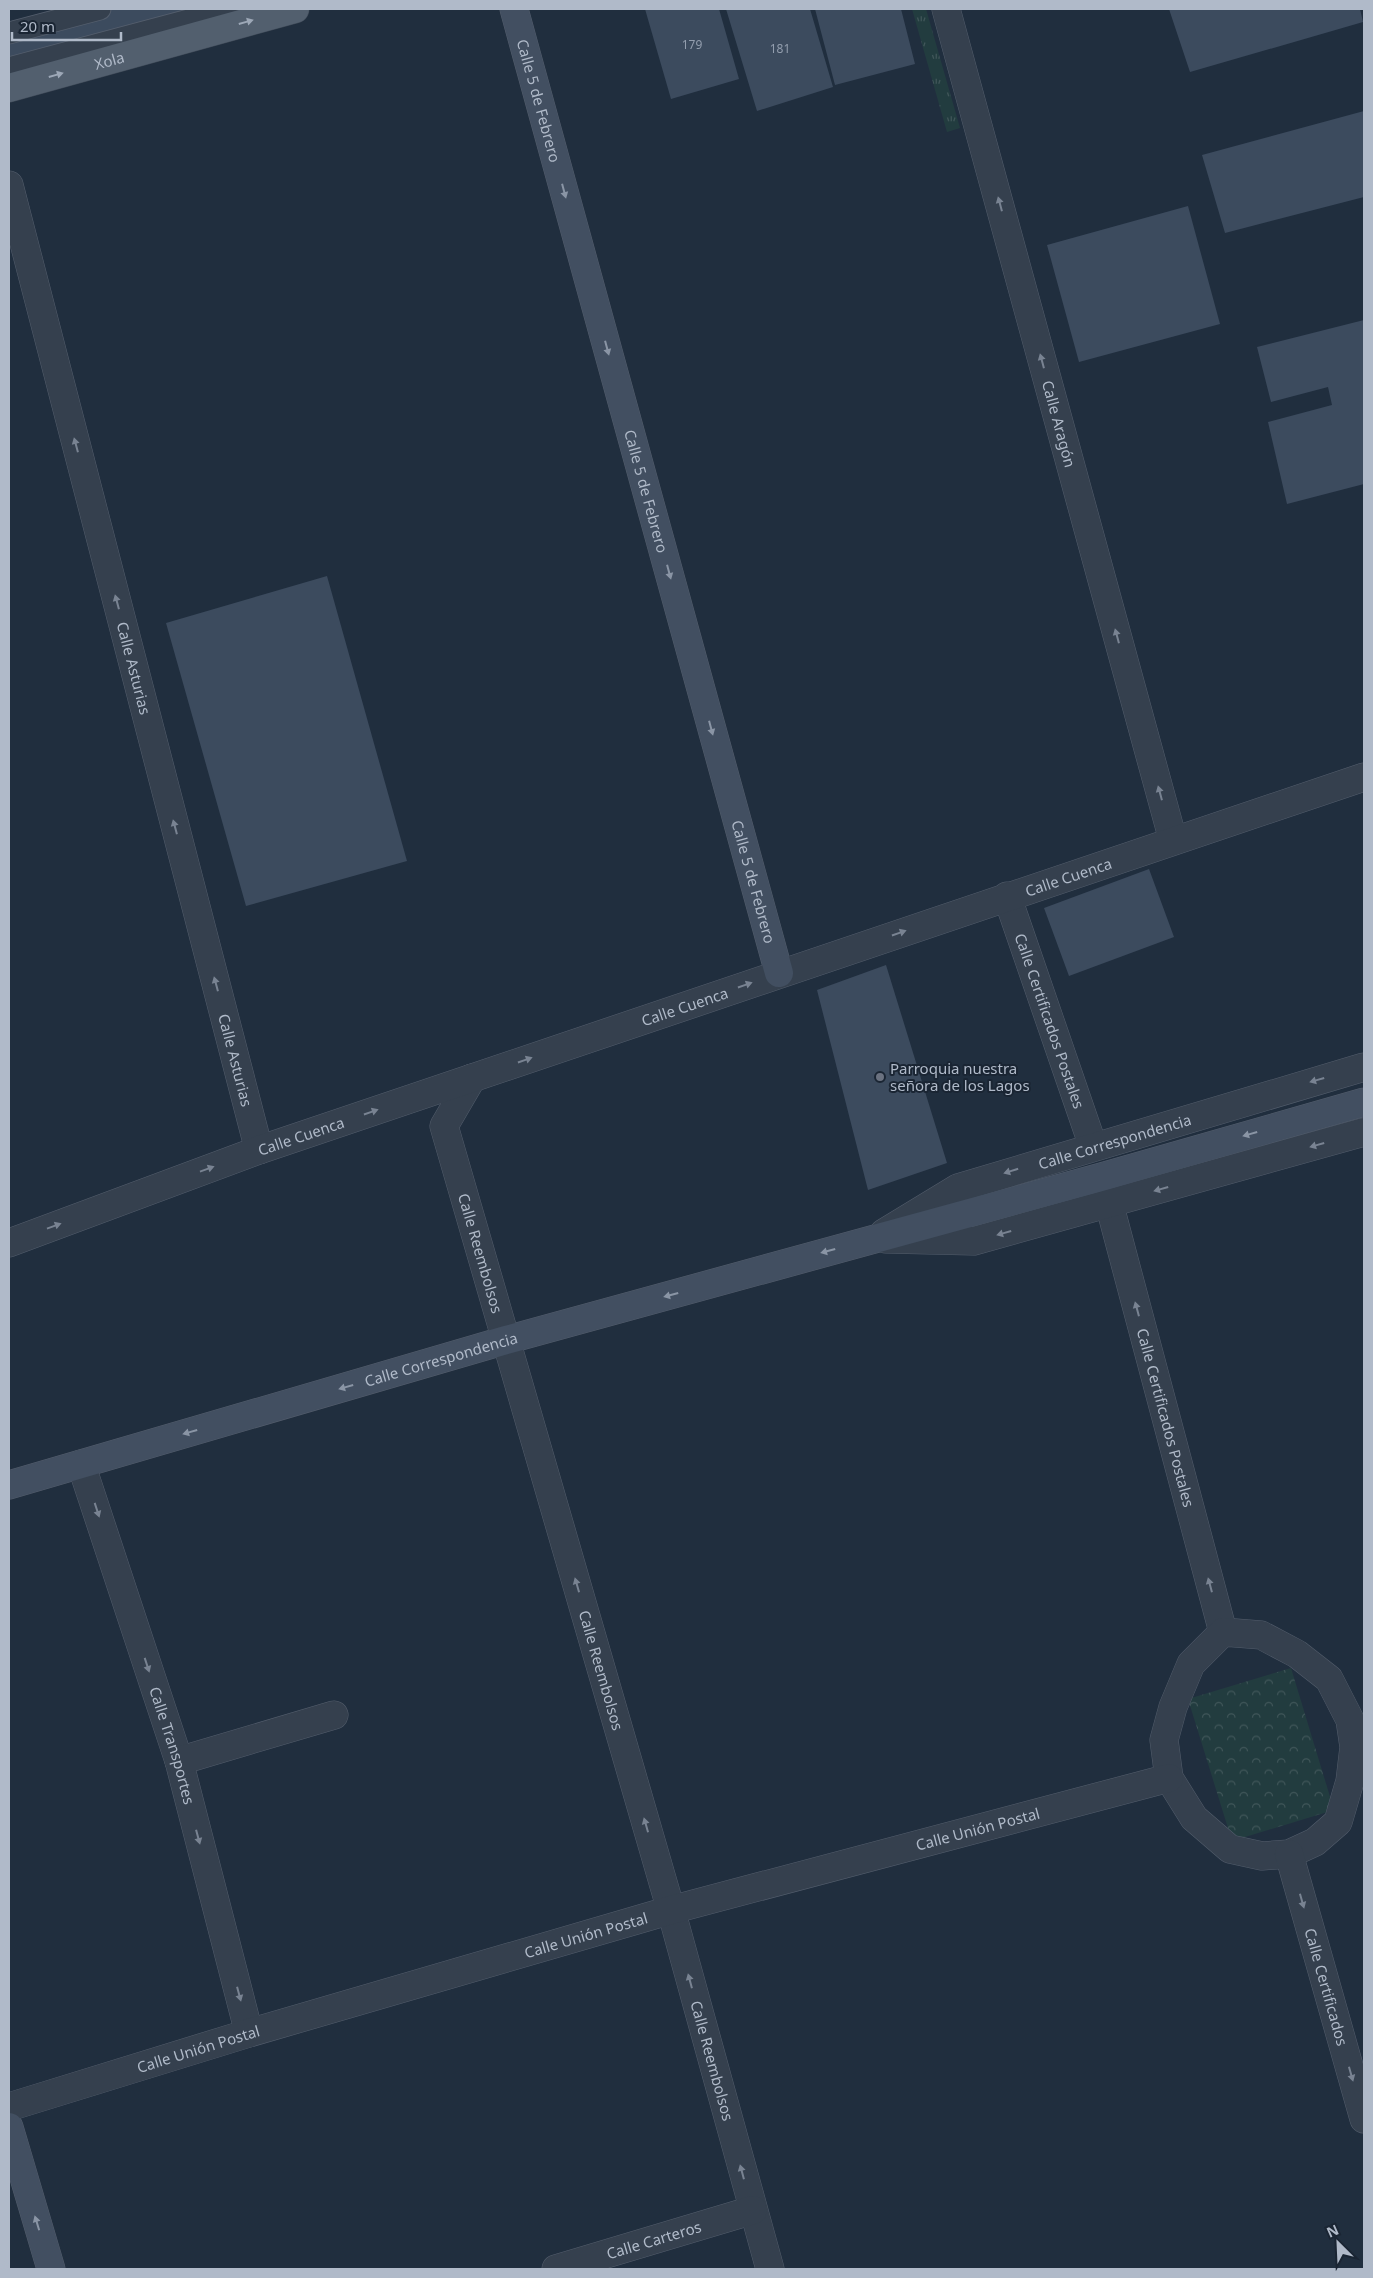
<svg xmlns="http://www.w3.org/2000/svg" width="1373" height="2278" viewBox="0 0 1373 2278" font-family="'Noto Sans',sans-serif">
<defs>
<pattern id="grass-tufts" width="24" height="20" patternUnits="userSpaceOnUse" patternTransform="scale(1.25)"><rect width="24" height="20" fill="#223c3f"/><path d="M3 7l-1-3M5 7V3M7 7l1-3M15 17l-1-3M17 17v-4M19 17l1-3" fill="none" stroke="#405659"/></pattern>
<pattern id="park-crowns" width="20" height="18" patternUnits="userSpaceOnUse" patternTransform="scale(1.25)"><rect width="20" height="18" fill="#223c3f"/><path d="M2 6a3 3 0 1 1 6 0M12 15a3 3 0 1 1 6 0" fill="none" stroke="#405659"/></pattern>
</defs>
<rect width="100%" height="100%" fill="#202e3e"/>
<path fill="url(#grass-tufts)" d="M912,9H926L960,128L947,132Z"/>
<path fill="url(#park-crowns)" d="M1291,1668L1334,1810L1232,1841L1188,1699Z"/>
<path fill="#3c4b5e" d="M83,9H221L9,66V29Z
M645,9H719L739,79L671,99Z
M726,9H810L833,87L757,111Z
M815,9H901L915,64L835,85Z
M1169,9H1360L1363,22L1190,72Z
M1364,111V197L1225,233L1202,155Z
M1188,206L1220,324L1079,362L1047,245Z
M1364,320V484L1287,504L1268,422L1332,405L1328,387L1271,402L1257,347Z
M327,576L407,861L246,906L166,623Z
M1149,869L1174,937L1069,976L1044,908Z
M886,965L947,1163L868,1190L817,990Z"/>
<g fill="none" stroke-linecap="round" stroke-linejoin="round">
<defs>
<path id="lane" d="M9,33L100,9
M9,68L230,9"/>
<g id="street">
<path id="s1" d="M946,9L1173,840"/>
<path id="s2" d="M9,185L259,1150"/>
<path id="s3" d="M1007,896L1093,1146"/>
<path id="s4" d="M472,1078L444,1126L671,1910L770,2269"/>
<path id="s5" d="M1109,1203L1223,1632"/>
<path id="s6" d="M884,1233L958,1188L1364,1067"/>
<path d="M886,1239L974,1241L1364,1132"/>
<path id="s7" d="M9,1243L259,1150L1364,777"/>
<path id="s8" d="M81,1464L179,1761L249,2033"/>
<path d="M1223,1632L1261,1635L1297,1654L1329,1679L1350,1720L1354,1747L1350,1781L1338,1822L1315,1842L1289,1854L1262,1856L1230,1849L1194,1818L1169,1778L1164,1740L1173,1707L1191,1664Z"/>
<path d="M179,1761L334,1715"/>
<path id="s9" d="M1289,1854L1364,2119"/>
<path id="s10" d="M9,2107L249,2033L671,1910L1169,1778"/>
<path id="s11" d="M556,2269L753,2210"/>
</g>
<g id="secondary">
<path id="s12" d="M514,9L779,973"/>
<path id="s13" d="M9,1485L506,1340L1101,1177L1364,1102"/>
<path d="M9,2127L51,2269"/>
</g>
<g id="primary">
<path id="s14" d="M9,88L295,9"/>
</g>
</defs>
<use href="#lane" stroke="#535d6c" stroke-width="23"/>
<use href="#street" stroke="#535d6c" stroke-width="29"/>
<use href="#secondary" stroke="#535d6c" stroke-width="29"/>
<use href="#primary" stroke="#3e4957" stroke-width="29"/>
<use href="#lane" stroke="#35404e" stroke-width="21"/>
<use href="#street" stroke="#35404e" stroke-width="28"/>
<use href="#secondary" stroke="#424f61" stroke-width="28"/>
<use href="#primary" stroke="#525f6e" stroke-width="28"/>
</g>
<defs><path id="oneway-solid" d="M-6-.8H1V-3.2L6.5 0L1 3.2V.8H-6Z" transform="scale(1.25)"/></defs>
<g fill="#9da8b7">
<use href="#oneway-solid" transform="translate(246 22) rotate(-16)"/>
<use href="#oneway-solid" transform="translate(56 75) rotate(-16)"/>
</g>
<g fill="#8a95a5">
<use href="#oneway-solid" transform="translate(564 191) rotate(75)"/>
<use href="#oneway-solid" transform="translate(607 348) rotate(75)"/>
<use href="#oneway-solid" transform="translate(669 572) rotate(75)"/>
<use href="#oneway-solid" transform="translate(711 728) rotate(75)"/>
<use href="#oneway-solid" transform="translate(1250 1134) rotate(164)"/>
<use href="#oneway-solid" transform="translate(828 1251) rotate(165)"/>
<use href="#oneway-solid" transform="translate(671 1295) rotate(165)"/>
<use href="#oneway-solid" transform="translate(346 1387) rotate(164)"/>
<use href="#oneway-solid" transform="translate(190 1432) rotate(164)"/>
<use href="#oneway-solid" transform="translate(37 2223) rotate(-107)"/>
</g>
<g fill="#798392">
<use href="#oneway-solid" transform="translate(1000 204) rotate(-105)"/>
<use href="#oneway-solid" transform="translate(1042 361) rotate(-105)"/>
<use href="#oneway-solid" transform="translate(76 445) rotate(-105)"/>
<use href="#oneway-solid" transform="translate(117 602) rotate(-105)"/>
<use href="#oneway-solid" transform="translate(1117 636) rotate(-105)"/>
<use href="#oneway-solid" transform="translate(1160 793) rotate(-105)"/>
<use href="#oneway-solid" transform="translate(175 827) rotate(-105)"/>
<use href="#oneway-solid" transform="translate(899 933) rotate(-19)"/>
<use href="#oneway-solid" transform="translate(216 984) rotate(-105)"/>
<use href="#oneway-solid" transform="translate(745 985) rotate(-19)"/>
<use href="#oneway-solid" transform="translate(525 1060) rotate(-19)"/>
<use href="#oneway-solid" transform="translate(1317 1080) rotate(164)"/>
<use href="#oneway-solid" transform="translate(371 1112) rotate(-19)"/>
<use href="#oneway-solid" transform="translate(1317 1145) rotate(164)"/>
<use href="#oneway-solid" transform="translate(207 1169) rotate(-20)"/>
<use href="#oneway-solid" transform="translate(1011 1171) rotate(163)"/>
<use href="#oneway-solid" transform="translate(1161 1189) rotate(164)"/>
<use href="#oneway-solid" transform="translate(54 1226) rotate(-20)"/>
<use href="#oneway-solid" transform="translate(1004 1233) rotate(164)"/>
<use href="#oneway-solid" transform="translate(1137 1309) rotate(-105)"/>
<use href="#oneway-solid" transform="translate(97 1510) rotate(72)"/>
<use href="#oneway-solid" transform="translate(577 1585) rotate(-106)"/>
<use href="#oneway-solid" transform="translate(1210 1585) rotate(-105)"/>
<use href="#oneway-solid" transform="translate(147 1665) rotate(72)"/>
<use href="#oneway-solid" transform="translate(646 1825) rotate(-106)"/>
<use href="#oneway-solid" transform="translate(198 1837) rotate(75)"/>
<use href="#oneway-solid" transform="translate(1302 1901) rotate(74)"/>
<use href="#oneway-solid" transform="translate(690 1981) rotate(-105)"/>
<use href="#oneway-solid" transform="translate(239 1994) rotate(75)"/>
<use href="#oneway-solid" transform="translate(1351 2074) rotate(74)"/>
<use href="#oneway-solid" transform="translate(742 2172) rotate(-105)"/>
</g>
<circle fill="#6b7280" stroke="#1a2533" stroke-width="2" cx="880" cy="1077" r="5"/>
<g text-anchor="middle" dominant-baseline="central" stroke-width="4" stroke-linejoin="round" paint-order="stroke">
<g font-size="12" fill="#939eae">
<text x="692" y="44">179</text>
<text x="780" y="48">181</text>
</g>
<g font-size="15" fill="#b0bac9" stroke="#1a2533">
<text stroke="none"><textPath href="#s14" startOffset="104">Xola</textPath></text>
<text stroke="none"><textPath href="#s12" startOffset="95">Calle 5 de Febrero</textPath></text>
<text stroke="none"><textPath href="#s1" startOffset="430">Calle Aragón</textPath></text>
<text stroke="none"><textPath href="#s12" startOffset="500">Calle 5 de Febrero</textPath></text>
<text stroke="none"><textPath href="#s2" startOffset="499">Calle Asturias</textPath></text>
<text stroke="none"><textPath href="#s7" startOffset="1121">Calle Cuenca</textPath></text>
<text stroke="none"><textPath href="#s12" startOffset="905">Calle 5 de Febrero</textPath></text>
<text stroke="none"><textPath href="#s7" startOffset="716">Calle Cuenca</textPath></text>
<text stroke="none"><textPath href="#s3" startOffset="132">Calle Certificados Postales</textPath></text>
<text stroke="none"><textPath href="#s2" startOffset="904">Calle Asturias</textPath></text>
<text stroke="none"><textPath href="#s7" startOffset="311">Calle Cuenca</textPath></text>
<text stroke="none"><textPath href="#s6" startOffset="250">Calle Correspondencia</textPath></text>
<text stroke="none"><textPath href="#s4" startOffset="188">Calle Reembolsos</textPath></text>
<text stroke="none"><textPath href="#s13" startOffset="450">Calle Correspondencia</textPath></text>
<text stroke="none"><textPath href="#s5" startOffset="222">Calle Certificados Postales</textPath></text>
<text stroke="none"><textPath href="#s4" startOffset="622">Calle Reembolsos</textPath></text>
<text stroke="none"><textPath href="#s8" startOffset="296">Calle Transportes</textPath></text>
<text stroke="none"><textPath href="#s10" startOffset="1008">Calle Unión Postal</textPath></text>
<text stroke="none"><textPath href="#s10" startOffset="602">Calle Unión Postal</textPath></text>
<text stroke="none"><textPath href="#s9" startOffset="138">Calle Certificados</textPath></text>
<text stroke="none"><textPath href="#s10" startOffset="198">Calle Unión Postal</textPath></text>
<text stroke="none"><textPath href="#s4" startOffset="1028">Calle Reembolsos</textPath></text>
<text stroke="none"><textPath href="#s11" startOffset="102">Calle Carteros</textPath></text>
</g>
<g font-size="15" fill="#b0bac9" stroke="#1a2533" text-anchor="start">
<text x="890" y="1068">Parroquia nuestra<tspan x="890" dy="17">señora de los Lagos</tspan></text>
</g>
</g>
<rect width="1373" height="2278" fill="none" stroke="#b0bac9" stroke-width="20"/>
<g transform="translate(1338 2243) rotate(336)" stroke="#1a2533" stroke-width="4" paint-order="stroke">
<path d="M0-4L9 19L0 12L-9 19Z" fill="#b0bac9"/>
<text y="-8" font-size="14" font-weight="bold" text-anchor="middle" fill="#b0bac9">N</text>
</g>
<path d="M12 32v8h109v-8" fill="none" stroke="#b0bac9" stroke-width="2.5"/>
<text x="20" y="32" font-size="15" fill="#b0bac9" stroke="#1a2533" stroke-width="4" paint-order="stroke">20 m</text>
</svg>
